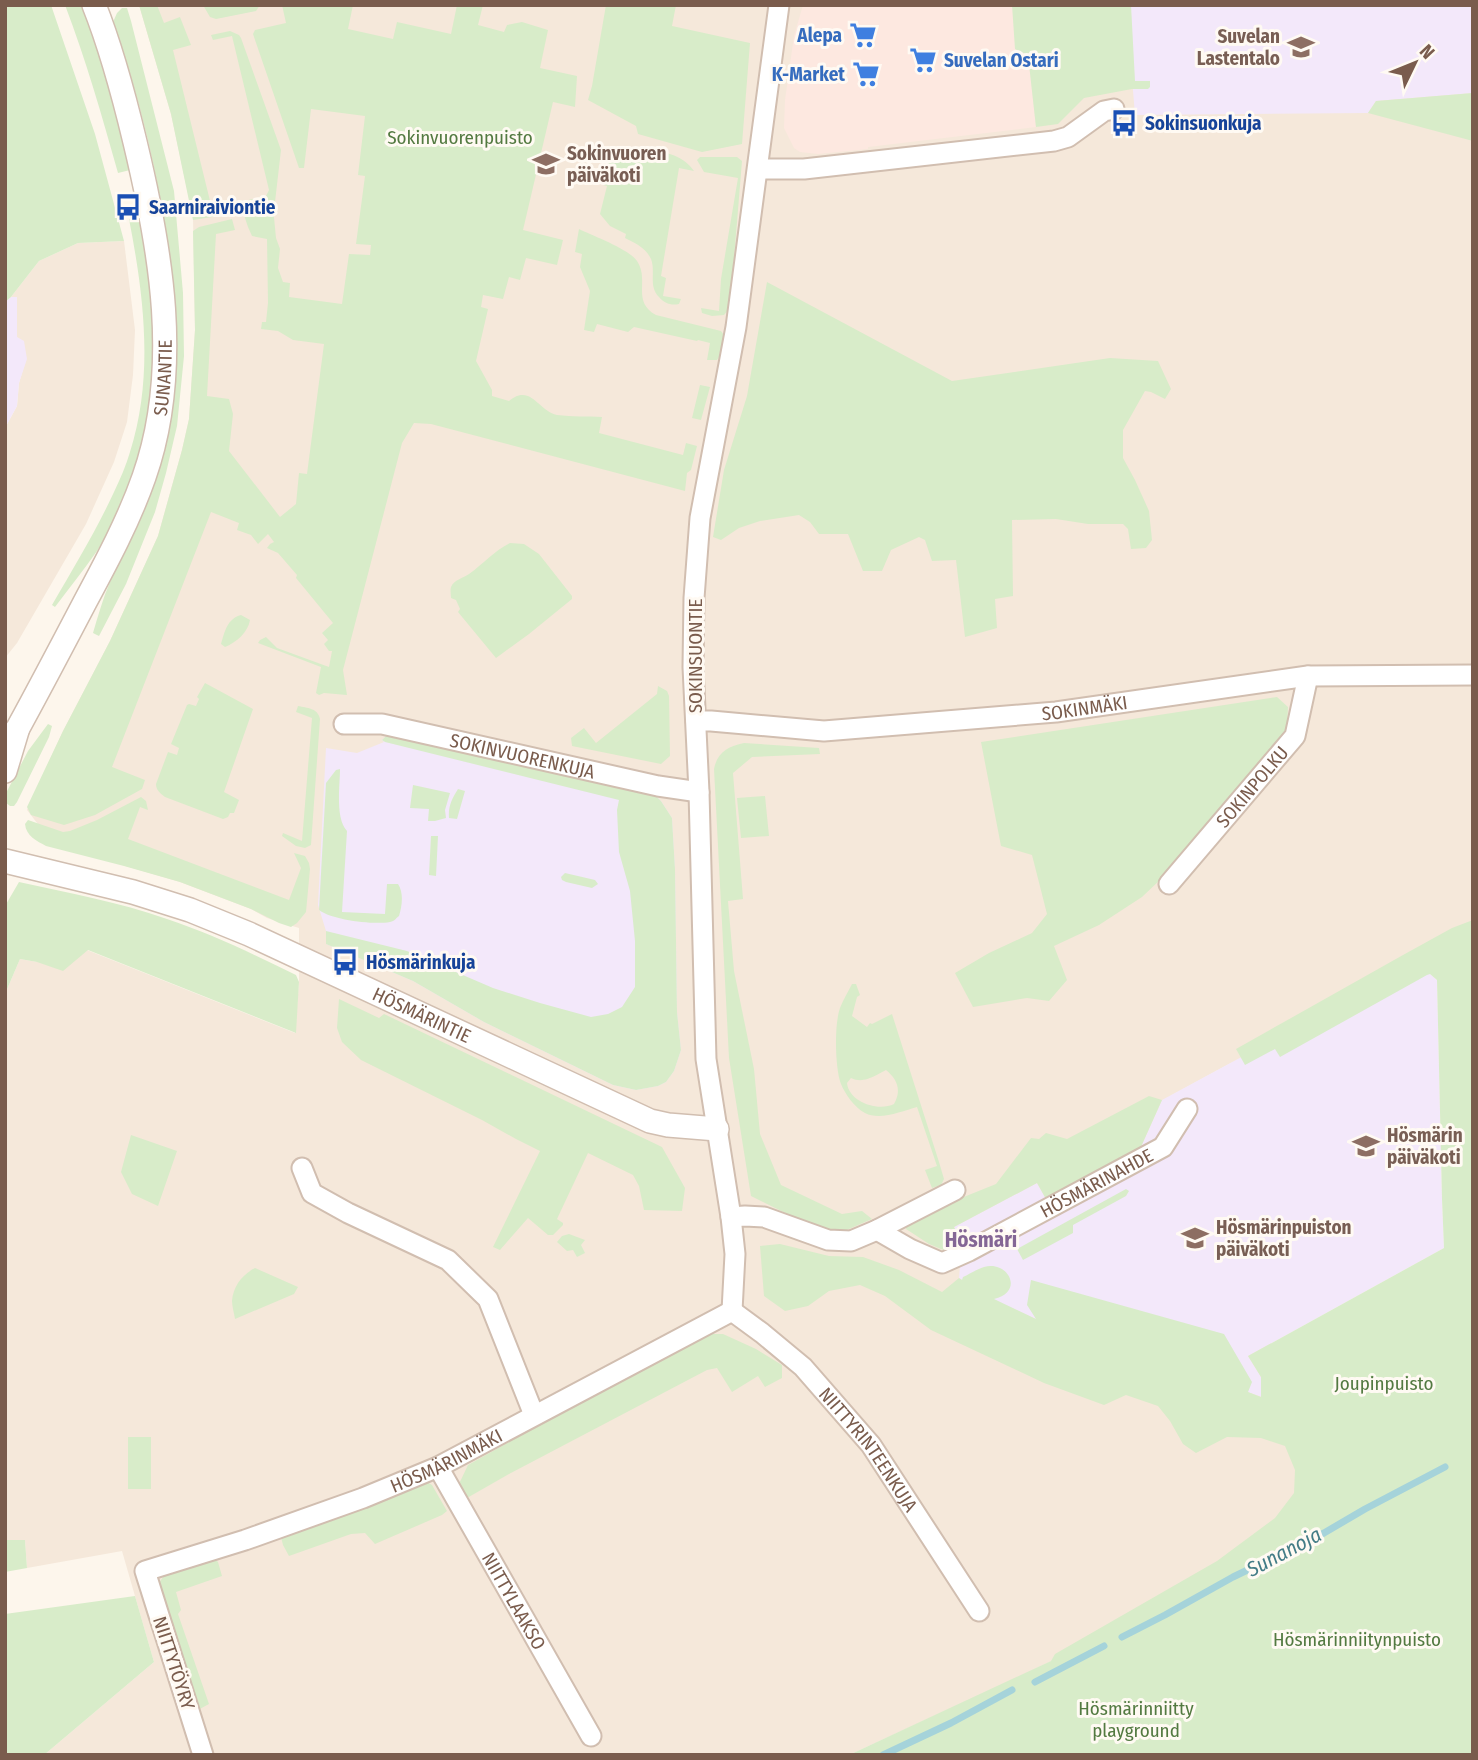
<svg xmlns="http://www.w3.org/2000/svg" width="1478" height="1760" viewBox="0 0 1478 1760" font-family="'Fira Sans Condensed',sans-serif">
<rect width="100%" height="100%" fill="#fdf6ec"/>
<path fill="#f5e8da" d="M139,5H1473V950L1229,1064L1163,1100L1309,1430L1345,1518L1006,1683L849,1755H44L154,1662L122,1551L27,1568L25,1540H5V994L20,959L37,962L87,950L295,1033L299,982V928L267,918L251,909L180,882L54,845L27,810L63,731L110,641L158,536L182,450L189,419L195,330L193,217L171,114Z
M124,241L135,330L133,375L127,422L114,462L86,524L17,643L5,658V428L17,406L19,383L26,359L17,337V298L11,297L39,261L78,243Z"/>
<path fill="#fde8e0" d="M803,5H1030L1028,55L1036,127L868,147V149L818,154L800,152L794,148L784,128L785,100L794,36Z"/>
<path fill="#f3e8fa" d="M1126,5H1473V93L1376,101L1368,113L1135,115Z
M11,297H17V337L24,341L27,359L19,383L17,406L5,428V302Z
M386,736L656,796L661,801L672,818L675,869L677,1012L681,1050L674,1071L666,1082L658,1086L636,1090L613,1085L484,1022L413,981L326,944V931L318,905L326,748L357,753L384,742L382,740Z
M1430,955V974L1437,980L1442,1199L1444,1248L1248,1356L1261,1377L1262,1397L1038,1320L992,1299L959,1278L962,1243L954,1227L1037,1183L1046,1199L1140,1149L1162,1100Z"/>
<path fill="#d8ecc9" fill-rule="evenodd" d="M5,5H51L95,134L124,241L78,243L39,261L11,297L5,302Z
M65,5H84L109,81L130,170L118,173C102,116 86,60 65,5Z
M139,5H157L164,23L180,17L191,45L173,50L212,209L229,205L231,214L193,220L171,114Z
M203,5H260L256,11L216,19L210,17Z
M282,5H353L348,29L393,39L397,22L451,34L457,5H483L478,25L504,32L507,25L522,22L548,30L540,68L577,76L575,107L553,102L523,230L563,240L557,265L526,258L520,280L509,277L503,299L483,295L481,307L488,309L476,361L492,390V396L509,401C531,383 538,411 557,415C572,417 588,416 602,417L599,433L683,455L686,443L697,446L691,470L687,473L685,491L431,424L414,423L402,443L343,670L347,695L324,693L319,695L316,693L321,667L258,643L260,640L266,637L277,648L329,667L332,651H329L324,644L328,640L322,633L333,623L296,578L297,575L278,553L267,548L270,544L274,542L268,534L258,544L251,535L237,530L239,523L211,512L112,767L145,780L142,789L95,815L64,825L31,815L27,807L63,731L110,641L158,536L182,450L189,419L195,330L193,231L199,227L232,219L235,230L216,234L207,396L229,399L233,414L229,451L280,517L296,504L299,473L307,474L324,344L293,340L278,331L261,329L262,322H266L268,303L267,239L252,236L248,227L244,215L273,207L276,238L280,249L278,268L283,282L290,283L289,297L342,304L349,254L370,255L371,245L356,244L365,176L358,175L365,116L311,109L304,168H299L253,34L255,30L286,23Z
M606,5H676L672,26L750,43L742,144L702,152L638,134L636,126L588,100L592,86Z
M1012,5H1131L1135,81H1150V87L1148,89H1132L1084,98L1058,124L1036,127L1028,55L1015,49Z
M122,8H127L131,21L174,191L183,293L184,356L177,426L166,473L155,512L126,584L99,636L93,633C98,616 103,598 110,582C116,568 124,554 131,540C145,511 157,481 165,450C178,397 177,340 172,286C164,196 143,107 113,22L117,13Z
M230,31L239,35L241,38L281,150L275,202L242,210L240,202L266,196L269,190L232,36L213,40L211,35Z
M1473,93V141L1368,113L1376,101Z
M639,148C659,150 683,154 694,171L679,168L661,276L666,278L663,296L681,299L679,304C671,306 664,303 659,297C648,286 656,272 651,259C646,248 635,243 625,238L626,234L610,226L600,214L607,186L603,185L610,152L629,156L634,149Z
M700,157H737L742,161L730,308L724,315L712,316L702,313L701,308L719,311L721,279L738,178L704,172L697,160Z
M141,217C144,234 148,252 150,269C162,366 151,468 97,551C84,570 69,588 55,607L52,605C74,567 96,531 114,492C120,479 126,466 130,452C154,376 144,296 129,219Z
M579,229C593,236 629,249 637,261C650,280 631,301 656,315L721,331L724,335L719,357L717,360H707L710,343L698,340L697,341L634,327L628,332L597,324L594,332L584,330L590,291L580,267L582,254L575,252Z
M767,282L952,381L1110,358L1158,361L1171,389L1165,399L1151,392L1145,391L1123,430V458L1135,480L1149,511L1152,540L1146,548L1131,549L1128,529L1123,524H1088L1056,519L1012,520L1013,596L995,599L997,628L965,637L956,560L932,561L925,540L919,537L891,550L882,571H863L848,534H819L810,522L799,515L760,521L739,528L721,540L713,537L724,470L747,396Z
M700,385L710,387L701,420L692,418Z
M510,543L524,544L539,554L572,596V599L529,634L496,658L458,612L460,609L456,600L451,598C451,595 450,590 451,587C454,580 463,578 469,574C483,564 494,551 510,543Z
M241,615L250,620C248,632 237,642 225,647L221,644C225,631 227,619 241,615Z
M205,683L253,709L224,792L239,800L234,813H230L228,817L223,819L165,797C160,793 156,790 156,784L168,752L177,755L179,748L171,744L187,705L189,704L196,706L199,699L197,697Z
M658,686L667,691L669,696L670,756L661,764L572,746L571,738L584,728L596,743L657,694Z
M1277,697L1288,707L1287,728L1281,741L1161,879L1142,897L1099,925L1054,946L1067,980L1049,1001L1027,998L973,1007L955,973L989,953L1032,933L1047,914L1032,855L1001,846L981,742Z
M298,706C307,708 318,708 320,719L311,845L305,848L296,846L282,836L283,833L302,841L312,718L296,712Z
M48,724L52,726L49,737L17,802L14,806H10L5,802V795L28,751Z
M386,736L656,796L661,801L672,818L675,869L677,1012L681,1050L674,1071L666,1082L658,1086L636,1090L613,1085L484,1022L413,981L326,944V931L407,951L493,988L540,1003L591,1017L608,1014L622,1007L635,987V941L630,891L619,852L617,810L619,800L385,742L382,740Z
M744,743L819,748L820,754L752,757L733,773L743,899L728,901L734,971L754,1069L760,1134L781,1185L842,1214L862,1211L872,1219L835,1235L826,1233L751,1196L729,1058L714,769C717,753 728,746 744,743Z
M340,769C340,786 335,818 347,831L342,912L385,914L387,884H398C404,893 402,906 399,916C395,919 395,921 390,922C373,925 332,920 319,910L326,783L336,770Z
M413,785L450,793L445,810L446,818L435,821H428L429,809L410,808Z
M458,789L465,791L457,819L449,818C448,806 452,799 458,789Z
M765,796L769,836L741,838L737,798Z
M141,797L146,801L148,810L140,807L128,839L289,900L301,868L294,853L305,856L309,863L310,869L306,912L297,923L291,927L279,923L251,909L180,882L124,866L46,846C37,841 26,836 25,824L28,820L63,832L70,831L97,820Z
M431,836H438L436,876L429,875Z
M565,873L595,880L598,884L592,888L566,882L562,880L561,877Z
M19,882C68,893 119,902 167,919C212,934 253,954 296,975L299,982L296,1033L88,950L63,971L37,962L20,959L5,994V906Z
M1473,920V1755H849L1051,1661L1055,1654L1217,1561L1275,1518L1294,1493L1295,1470L1285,1446L1261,1438L1227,1437L1196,1453L1183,1444L1170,1421L1158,1406L1126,1395L1104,1405L1044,1383L931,1330L885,1296L860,1285L829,1291L808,1306L785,1311L764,1296L760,1246L780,1244L829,1256L863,1257L899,1270L942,1292L959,1278L962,1280L963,1277C970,1274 977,1269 984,1267C1008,1260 1025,1292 994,1299L1036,1319L1027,1305L1031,1280L1224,1334L1252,1382L1248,1392L1261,1397V1377L1248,1356L1444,1248L1442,1199L1437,980L1430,974L1427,975L1280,1057L1275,1049L1245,1065L1236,1049L1403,955L1452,928Z
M852,984H856L860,995L857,997L852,1016L867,1027L870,1023L872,1024L892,1014L939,1162L944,1179L941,1185L932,1188L925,1170L937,1166L917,1107C902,1111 880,1121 865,1113C855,1108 845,1094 841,1084C835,1068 834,1025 840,1008C843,1000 848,992 852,984ZM886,1070C897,1079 902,1090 894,1104C878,1112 849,1102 847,1083L851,1078C864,1084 874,1076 886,1070Z
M339,999L379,1018L384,1014L662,1147L685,1188L682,1211L644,1210L639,1186L633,1175L588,1153L557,1219L563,1223V1225L553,1235H548L528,1218L500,1250L493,1247L540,1151L516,1139L482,1120L361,1060L342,1042L337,1028Z
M1149,1096L1162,1100L1140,1149L1046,1199L1037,1183L954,1227L962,1243L948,1252L929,1244L906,1229V1227L924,1213L996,1184L1031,1138L1039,1139L1046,1133L1067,1139Z
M131,1135L177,1151L158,1206L132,1194L121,1172Z
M1126,1189L1129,1191L1126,1196L1073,1225V1233L1023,1260L1017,1249Z
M569,1234L585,1240L581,1245L585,1253L577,1257L573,1250L567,1251L557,1242L562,1236Z
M255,1268L298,1287L294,1294L235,1319C234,1313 232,1306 232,1301C233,1286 243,1274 255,1268Z
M702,1334H723L756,1349L782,1365V1378L765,1387L758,1376L732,1392L717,1368L707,1370L509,1474L467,1498L458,1486L468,1465Z
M128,1437H151V1489H128Z
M427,1482L432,1485L447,1511L442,1515L375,1544L365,1533L351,1534L289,1556L283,1545L281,1537Z
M5,1540H25L27,1568L5,1572Z
M215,1559L218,1562L222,1576L176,1592L181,1610L178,1614L209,1704L196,1711L159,1584C166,1565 197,1564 215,1559Z
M135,1596L154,1662L44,1755H5V1614Z"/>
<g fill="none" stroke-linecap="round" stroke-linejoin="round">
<path stroke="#a5d3da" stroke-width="7" d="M1122,1637L1165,1615L1233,1577L1324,1533L1365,1509L1445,1467
M1035,1682L1104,1646
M883,1755L951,1723L1012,1690"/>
<defs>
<g id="minor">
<path d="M758,169H804L1054,141L1068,137L1104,111L1114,109"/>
<path id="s1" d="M696,721H711L824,731L1056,712L1308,676L1473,675"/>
<path id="s2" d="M344,724H382L658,786L699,792"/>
<path id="s3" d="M1169,884L1295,736L1308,676"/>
<path d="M302,1168L312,1193L348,1213L448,1260L488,1299L534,1415"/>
<path d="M731,1217L745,1216L764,1217L828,1240L851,1241L877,1230L955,1190"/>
<path id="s4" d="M877,1230L910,1249L942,1263L969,1251L1163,1147L1187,1109"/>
<path d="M732,1311L735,1254L731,1217L706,1059L699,792L693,667L694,598L700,518L736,327L779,5"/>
<path id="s5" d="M732,1311L762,1333L803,1367L871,1445L979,1611"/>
<path id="s6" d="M438,1467L591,1736"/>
<path id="s7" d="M203,1755L145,1571L245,1540L363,1498L438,1467L732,1311"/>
</g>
<g id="tertiary">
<path id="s8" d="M5,745L18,728C41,686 63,644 85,602C107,561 129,520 144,477C182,369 161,250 135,142C124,96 112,50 94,5"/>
<path d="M5,771L17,731"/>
<path id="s9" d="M5,861L133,892L190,910L249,934L650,1121L668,1125L717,1129"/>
</g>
</defs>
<use href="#minor" stroke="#d1beb0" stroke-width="23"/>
<use href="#tertiary" stroke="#d1beb0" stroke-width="26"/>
<use href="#minor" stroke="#fff" stroke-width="19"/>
<use href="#tertiary" stroke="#fff" stroke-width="23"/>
</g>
<defs>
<symbol id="supermarket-bare" viewBox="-9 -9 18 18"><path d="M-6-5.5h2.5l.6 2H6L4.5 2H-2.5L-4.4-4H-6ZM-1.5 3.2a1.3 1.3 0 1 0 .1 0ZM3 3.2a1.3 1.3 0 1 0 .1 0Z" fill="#3f7fe0" stroke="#fffaf3" stroke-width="2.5" paint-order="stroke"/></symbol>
<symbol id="school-bare" viewBox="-9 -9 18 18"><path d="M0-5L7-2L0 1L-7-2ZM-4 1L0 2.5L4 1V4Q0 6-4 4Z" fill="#8d6e63" stroke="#fffaf3" stroke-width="2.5" paint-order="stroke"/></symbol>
<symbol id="bus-bare" viewBox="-9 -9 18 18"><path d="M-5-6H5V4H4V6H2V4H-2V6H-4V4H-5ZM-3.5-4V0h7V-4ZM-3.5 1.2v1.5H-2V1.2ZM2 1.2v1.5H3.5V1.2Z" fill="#1a4fb4" stroke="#fffaf3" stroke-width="2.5" paint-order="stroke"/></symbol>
</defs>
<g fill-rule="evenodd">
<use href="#supermarket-bare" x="844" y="16" width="38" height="38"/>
<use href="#school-bare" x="1282" y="28" width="38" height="38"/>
<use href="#supermarket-bare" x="904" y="41" width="38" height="38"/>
<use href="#supermarket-bare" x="847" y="55" width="38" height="38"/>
<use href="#bus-bare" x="1105" y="104" width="38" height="38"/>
<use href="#school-bare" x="527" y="145" width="38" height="38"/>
<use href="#bus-bare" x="109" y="188" width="38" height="38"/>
<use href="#bus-bare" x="326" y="943" width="38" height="38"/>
<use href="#school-bare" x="1347" y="1127" width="38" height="38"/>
<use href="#school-bare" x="1176" y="1219" width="38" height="38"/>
</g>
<g text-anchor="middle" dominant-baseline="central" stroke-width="6" stroke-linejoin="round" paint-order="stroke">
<g font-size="19" font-weight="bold" fill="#366cbe" stroke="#fffaf3" text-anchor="end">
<text x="842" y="35">Alepa</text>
<text x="944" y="60" text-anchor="start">Suvelan Ostari</text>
<text x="845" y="74">K-Market</text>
</g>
<g font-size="19" font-weight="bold" fill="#785e54" stroke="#fffaf3" text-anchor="start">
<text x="1280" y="36" text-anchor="end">Suvelan<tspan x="1280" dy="22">Lastentalo</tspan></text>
<text x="567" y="153">Sokinvuoren<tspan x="567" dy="22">päiväkoti</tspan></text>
<text x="1387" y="1135">Hösmärin<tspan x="1387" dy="22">päiväkoti</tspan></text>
<text x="1216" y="1227">Hösmärinpuiston<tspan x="1216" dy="22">päiväkoti</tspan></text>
</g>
<g font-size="19" font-weight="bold" fill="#164399" stroke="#fffaf3" text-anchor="start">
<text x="1145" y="123">Sokinsuonkuja</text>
<text x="149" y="207">Saarniraiviontie</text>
<text x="366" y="962">Hösmärinkuja</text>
</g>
<g font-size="19" fill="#537a41" stroke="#fffaf3">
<text x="460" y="137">Sokinvuorenpuisto</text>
<text x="1384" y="1383">Joupinpuisto</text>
<text x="1357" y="1639">Hösmärinniitynpuisto</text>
<text x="1136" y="1708">Hösmärinniitty<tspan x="1136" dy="22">playground</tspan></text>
</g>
<g font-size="19" fill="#7a5c4d" stroke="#fffaf3">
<text stroke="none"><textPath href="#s8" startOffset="404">SUNANTIE</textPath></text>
<text transform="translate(695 656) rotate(-90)">SOKINSUONTIE</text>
<text stroke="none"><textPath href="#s1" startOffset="390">SOKINMÄKI</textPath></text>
<text stroke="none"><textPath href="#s2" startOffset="182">SOKINVUORENKUJA</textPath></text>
<text stroke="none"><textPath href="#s3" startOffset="128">SOKINPOLKU</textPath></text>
<text stroke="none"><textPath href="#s9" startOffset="446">HÖSMÄRINTIE</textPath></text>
<text stroke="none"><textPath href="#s4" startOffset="247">HÖSMÄRINAHDE</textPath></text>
<text stroke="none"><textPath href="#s5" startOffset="196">NIITTYRINTEENKUJA</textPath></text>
<text stroke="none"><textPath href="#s7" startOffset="514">HÖSMÄRINMÄKI</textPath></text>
<text stroke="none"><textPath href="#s6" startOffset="154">NIITTYLAAKSO</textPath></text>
<text transform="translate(174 1663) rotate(72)">NIITTYTÖYRY</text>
</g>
<g font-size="21" font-weight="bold" fill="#846695" stroke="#fffaf3">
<text x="981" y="1240">Hösmäri</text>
</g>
<g font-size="21" font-style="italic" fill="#437c86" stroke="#fffaf3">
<text transform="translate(1284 1552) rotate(-28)">Sunanoja</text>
</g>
</g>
<rect width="1478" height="1760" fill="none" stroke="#7a5c4d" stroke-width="14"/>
<g transform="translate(1415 63) rotate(47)" stroke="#fffaf3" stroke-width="5" paint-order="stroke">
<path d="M0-5L12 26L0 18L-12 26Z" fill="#7a5c4d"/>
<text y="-10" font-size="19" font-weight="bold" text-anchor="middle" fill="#7a5c4d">N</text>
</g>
</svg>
